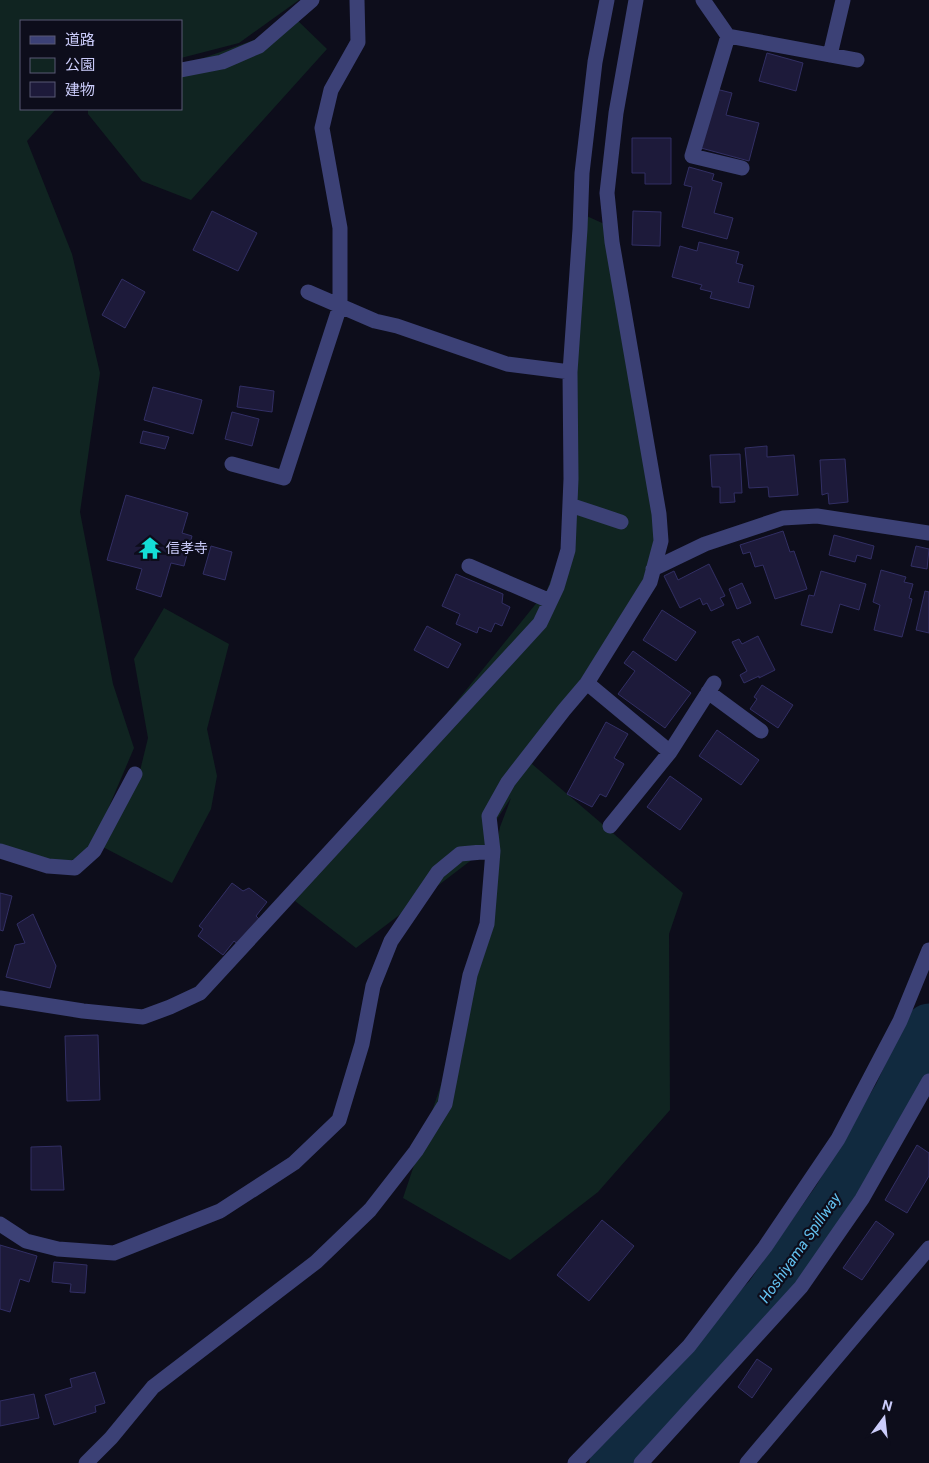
<svg xmlns="http://www.w3.org/2000/svg" width="929" height="1463" viewBox="0 0 929 1463" font-family="Roboto,'Noto Sans JP',sans-serif">
<rect width="100%" height="100%" fill="#0d0d1b"/>
<path fill="#102421" d="M0,0H299L239,43L181,58V21H21V109H56L27,141L72,254L100,373L80,512L113,684L134,748L88,856L48,866L0,847Z
M294,17L327,49L191,200L142,181L88,114V109H181V66L254,40Z
M580,213L611,227L659,514L650,582L532,764L683,893L669,934L670,1110L598,1192L510,1260L403,1198L461,1025L500,827L511,798L491,828L482,852L356,948L295,901L547,590L569,531Z
M164,608L229,644L207,729L217,776L211,809L172,883L101,846L138,779L148,738L134,659Z"/>
<g fill="none" stroke-linecap="round" stroke-linejoin="round">
<path stroke="#112a3f" stroke-width="49" d="M614,1463L768,1297L838,1197L898,1095L929,1028"/>
</g>
<path fill="#1d1a3a" stroke="#322f64" d="M767,53L803,63L796,91L759,81Z
M716,89L732,93L726,115L759,123L749,161L701,148Z
M632,138H671V184H645V173H632Z
M689,167L714,174L712,180L722,183L714,213L733,218L727,239L682,227L692,187L684,185Z
M212,211L257,233L238,271L193,250Z
M633,211L661,212L660,246L632,245Z
M699,242L739,252L736,263L743,265L738,282L754,286L749,308L710,298L712,292L700,289L702,285L672,277L680,246L697,251Z
M122,279L145,292L125,328L102,315Z
M240,386L274,391L272,412L237,407Z
M153,387L202,400L193,434L144,420Z
M232,412L259,419L252,446L225,439Z
M143,431L169,437L165,449L140,443Z
M767,446V457L794,455L798,495L769,497L768,487L749,488L745,448Z
M740,454L742,493H734L735,502L720,503V487H712L710,455Z
M845,459L848,502L829,504L828,493L822,495L820,460Z
M126,495L188,513L182,533L192,536L184,566L171,563L161,597L136,589L142,569L107,560Z
M783,531L790,552L794,551L807,589L775,599L763,565L755,567L750,552L743,554L740,545Z
M834,535L874,546L871,559L857,555L855,562L829,555Z
M211,546L232,552L225,580L203,574Z
M916,546L929,549L927,569L911,566Z
M709,564L725,596L720,598L724,605L711,611L707,603L703,605L700,598L680,608L664,576L674,571L678,580Z
M881,570L906,577L904,582L913,584L909,598L912,599L902,637L874,630L880,605L873,602Z
M821,571L866,584L859,610L840,604L832,633L801,625L809,595L814,596Z
M456,574L503,594L502,603L510,607L502,626L495,623L491,632L479,627L477,633L456,624L460,614L442,606Z
M742,583L751,603L737,609L729,589Z
M925,591L929,592V633L916,630Z
M662,610L696,632L676,661L643,640Z
M427,626L461,644L448,668L414,650Z
M758,636L775,670L759,678V676L744,683L740,675L747,671L732,642L739,639L742,644Z
M633,651L691,693L665,728L618,694L635,671L624,663Z
M762,685L793,705L778,728L750,709L757,699L754,697Z
M606,722L628,734L614,758L624,764L606,797L600,794L592,807L567,794Z
M717,730L759,760L741,785L699,756Z
M670,776L702,799L680,830L647,807Z
M232,883L243,891L249,888L267,902L256,916L260,920L240,946L234,941L223,955L198,936L203,929L199,926Z
M0,893L12,896L3,931L0,930Z
M33,914L56,966L50,988L6,977L15,945L25,943L17,924Z
M98,1035L100,1100L67,1101L65,1036Z
M917,1145L929,1153V1176L907,1213L885,1200Z
M61,1146L64,1190H31V1147Z
M602,1220L634,1246L589,1301L557,1275Z
M876,1221L894,1234L862,1280L843,1268Z
M0,1245L37,1256L29,1282L20,1279L10,1312L0,1309Z
M54,1262L87,1265L85,1293L70,1292L71,1284L52,1282Z
M757,1359L772,1369L752,1398L738,1387Z
M95,1372L105,1403L95,1406L96,1412L54,1425L45,1395L72,1387L70,1379Z
M34,1394L39,1418L0,1426V1401Z"/>
<g fill="none" stroke-linecap="round" stroke-linejoin="round">
<path stroke="#3c4176" stroke-width="15" d="M703,0L728,36L857,60
M728,36L692,156L742,168
M830,55L843,0
M181,70L222,62L259,46L312,0
M308,292L375,321L397,326L507,364L570,372
M232,464L284,478L340,306V228L322,128L331,90L358,42L357,0
M570,505L621,522
M469,566L550,601
M653,569L705,544L783,518L817,516L929,533
M587,683L670,752L714,683
M708,692L761,731
M610,826L670,752
M0,851L48,866L75,868L94,851L135,774
M0,998L83,1011L143,1017L170,1007L200,993L540,623L557,587L568,550L571,479L570,372L580,229L582,173L595,62L607,0
M0,1224L26,1241L58,1249L114,1253L220,1211L294,1163L339,1120L362,1044L373,986L391,941L438,872L460,854L493,851
M86,1463L111,1438L153,1387L316,1262L370,1210L416,1151L445,1104L470,975L487,924L493,851L489,816L508,782L564,710L587,683L650,582L661,541L659,514L612,242L607,193L616,113L636,0
M575,1463L689,1346L765,1247L838,1139L900,1021L929,950
M641,1463L801,1287L862,1199L929,1081
M747,1463L929,1248"/>
</g>
<defs>
<symbol id="temple-bare" viewBox="-9 -9 18 18"><path d="M0-6L5-2H3V0L6.5 2.5H4V6H1.5V3h-3V6H-4V2.5H-6.5L-3 0V-2H-5Z" fill="#14ddd6" stroke="#0d0d1b" stroke-width="2.5" paint-order="stroke"/></symbol>
</defs>
<g fill-rule="evenodd">
<use href="#temple-bare" x="134" y="532" width="32" height="32"/>
</g>
<g text-anchor="middle" dominant-baseline="central" stroke-width="4.5" stroke-linejoin="round" paint-order="stroke">
<g font-size="14" fill="#cbccfa" stroke="#0d0d1b" text-anchor="start">
<text x="166" y="548">信孝寺</text>
</g>
<g font-size="15" font-style="italic" fill="#63c2f1" stroke="#0d0d1b">
<text transform="translate(800 1248) rotate(-55)">Hoshiyama Spillway</text>
</g>
</g>
<rect x="20" y="20" width="162" height="90" fill="#0d0d1b" stroke="#595974"/>
<rect x="30" y="36" width="25" height="8" fill="#3c4176" stroke="#595974"/>
<text x="65" y="45" font-size="15" fill="#cbccfa">道路</text>
<rect x="30" y="58" width="25" height="15" fill="#102421" stroke="#595974"/>
<text x="65" y="70" font-size="15" fill="#cbccfa">公園</text>
<rect x="30" y="82" width="25" height="15" fill="#1d1a3a" stroke="#595974"/>
<text x="65" y="95" font-size="15" fill="#cbccfa">建物</text>
<g transform="translate(884 1418) rotate(15)" stroke="#0d0d1b" stroke-width="4" paint-order="stroke">
<path d="M0-4L9 19L0 12L-9 19Z" fill="#cbccfa"/>
<text y="-8" font-size="14" font-weight="bold" text-anchor="middle" fill="#cbccfa">N</text>
</g>
</svg>
